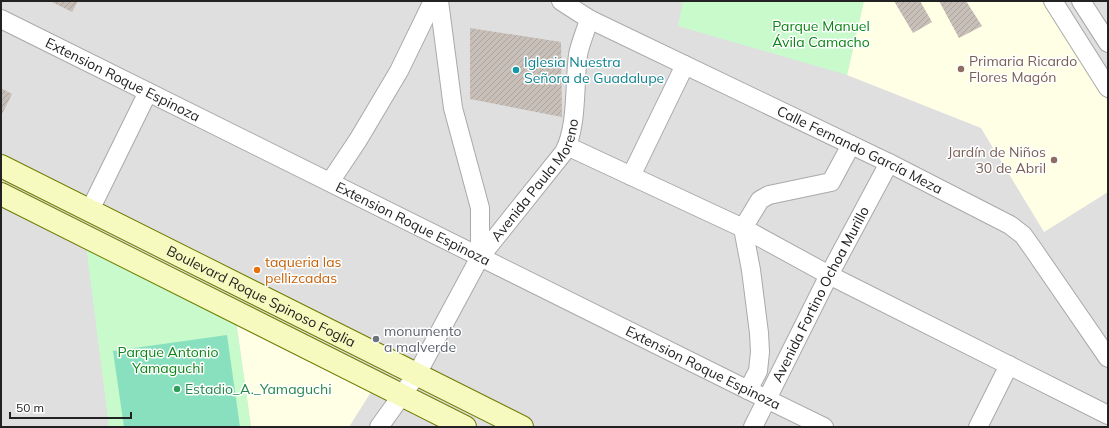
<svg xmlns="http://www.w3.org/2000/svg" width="1109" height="428" viewBox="0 0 1109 428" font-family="Mulish,sans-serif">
<defs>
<pattern id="building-hatch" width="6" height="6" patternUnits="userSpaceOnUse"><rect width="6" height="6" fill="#c7bfb8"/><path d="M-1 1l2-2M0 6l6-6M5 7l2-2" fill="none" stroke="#aba49e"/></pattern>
</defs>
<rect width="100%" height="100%" fill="#f2efe9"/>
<path fill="#e0dfdf" d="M1,1H1108V427H1Z"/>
<path fill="#ffffe5" d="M864,1H1046L1108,101V192L1044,232L981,128L847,75Z
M236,321L371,392L349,427H251Z"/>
<path fill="#c8facc" d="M683,1H864L847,75L678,26Z
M86,245L236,321L251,427H109Z"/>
<path fill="#88e0be" d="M227,335L240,427H124L113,351Z"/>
<path fill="url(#building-hatch)" d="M50,1H78L72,12Z
M894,1H920L932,22L913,33Z
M939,1H966L982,26L959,38Z
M470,28L561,42L562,117L470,99Z
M1,88L12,94L1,116Z"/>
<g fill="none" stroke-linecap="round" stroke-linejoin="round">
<defs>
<g id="street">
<path d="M439,1L453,108L480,208V257"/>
<path id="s1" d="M561,1L589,19L889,163L1010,225L1023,235L1033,249L1108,358"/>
<path d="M1053,1L1108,88"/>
<path d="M1081,1L1108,43"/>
<path id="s2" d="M1,19L748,390L824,427"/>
<path d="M567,146L743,228L829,275L1108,415"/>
<path d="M631,176L685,65"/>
<path d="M330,182L358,140L399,71L433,1"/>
<path d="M90,210L148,92"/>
<path d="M748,390L758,371L760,352L759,333L751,270L743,228L760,200L769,195L831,182L851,145"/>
<path id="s3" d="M379,427L417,374L480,257L564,152C578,126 574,83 578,55C580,43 586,31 589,19"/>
<path id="s4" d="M753,427L829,275L889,163"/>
<path d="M978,427L1009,365"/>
</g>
<g id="secondary">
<path id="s5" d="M1,166L522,427"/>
<path d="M1,194L465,427"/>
</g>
</defs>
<use href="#street" stroke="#a9a9a9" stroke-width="20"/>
<use href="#secondary" stroke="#707d05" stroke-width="24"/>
<use href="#street" stroke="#fff" stroke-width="18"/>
<use href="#secondary" stroke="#f7fabf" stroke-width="22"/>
</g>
<g fill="#8d6e63" stroke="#fff" stroke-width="1.5">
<circle cx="961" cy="69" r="4"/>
<circle cx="1054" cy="160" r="4"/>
</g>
<circle fill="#0f9aa8" stroke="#fff" stroke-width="1.5" cx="516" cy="70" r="4"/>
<circle fill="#e8710a" stroke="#fff" stroke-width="1.5" cx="257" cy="270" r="4"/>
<circle fill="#6b7280" stroke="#fff" stroke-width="1.5" cx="376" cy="339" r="4"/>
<circle fill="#2e9e5b" stroke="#fff" stroke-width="1.5" cx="177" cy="389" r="4"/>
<g text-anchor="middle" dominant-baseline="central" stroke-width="3" stroke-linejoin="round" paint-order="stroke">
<g font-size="14" fill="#0c8416" stroke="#fff">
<text x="821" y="26">Parque Manuel<tspan x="821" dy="16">Ávila Camacho</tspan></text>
<text x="168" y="352">Parque Antonio<tspan x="168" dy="16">Yamaguchi</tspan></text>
</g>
<g font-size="14" fill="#785e54" stroke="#fff" text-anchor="start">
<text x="969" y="61">Primaria Ricardo<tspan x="969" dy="16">Flores Magón</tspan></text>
<text x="1046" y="152" text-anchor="end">Jardín de Niños<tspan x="1046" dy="16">30 de Abril</tspan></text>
</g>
<g font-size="14" fill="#0d838f" stroke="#fff" text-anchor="start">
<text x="524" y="62">Iglesia Nuestra<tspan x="524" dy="16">Señora de Guadalupe</tspan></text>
</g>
<g font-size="14" fill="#222" stroke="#fff">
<text stroke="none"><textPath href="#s2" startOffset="136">Extension Roque Espinoza</textPath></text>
<text stroke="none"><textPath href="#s1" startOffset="334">Calle Fernando García Meza</textPath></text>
<text stroke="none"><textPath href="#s3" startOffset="294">Avenida Paula Moreno</textPath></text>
<text stroke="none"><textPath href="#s2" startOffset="460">Extension Roque Espinoza</textPath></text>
<text stroke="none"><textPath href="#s4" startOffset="149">Avenida Fortino Ochoa Murillo</textPath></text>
<text stroke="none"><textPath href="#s5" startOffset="291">Boulevard Roque Spinoso Foglia</textPath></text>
<text stroke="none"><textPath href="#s2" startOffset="784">Extension Roque Espinoza</textPath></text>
</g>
<g font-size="14" fill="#c56008" stroke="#fff" text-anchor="start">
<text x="265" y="262">taqueria las<tspan x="265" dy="16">pellizcadas</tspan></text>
</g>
<g font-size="14" fill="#5b616d" stroke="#fff" text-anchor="start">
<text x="384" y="331">monumento<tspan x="384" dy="16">a malverde</tspan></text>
</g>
<g font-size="14" fill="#27864d" stroke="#fff" text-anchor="start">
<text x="185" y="389">Estadio_A._Yamaguchi</text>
</g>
</g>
<rect width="1109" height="428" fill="none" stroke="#222222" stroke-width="4"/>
<path d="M10 412v6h121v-6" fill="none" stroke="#222222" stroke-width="2"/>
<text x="16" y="412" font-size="12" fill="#222222" stroke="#ffffff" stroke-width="3" paint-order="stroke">50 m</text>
</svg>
